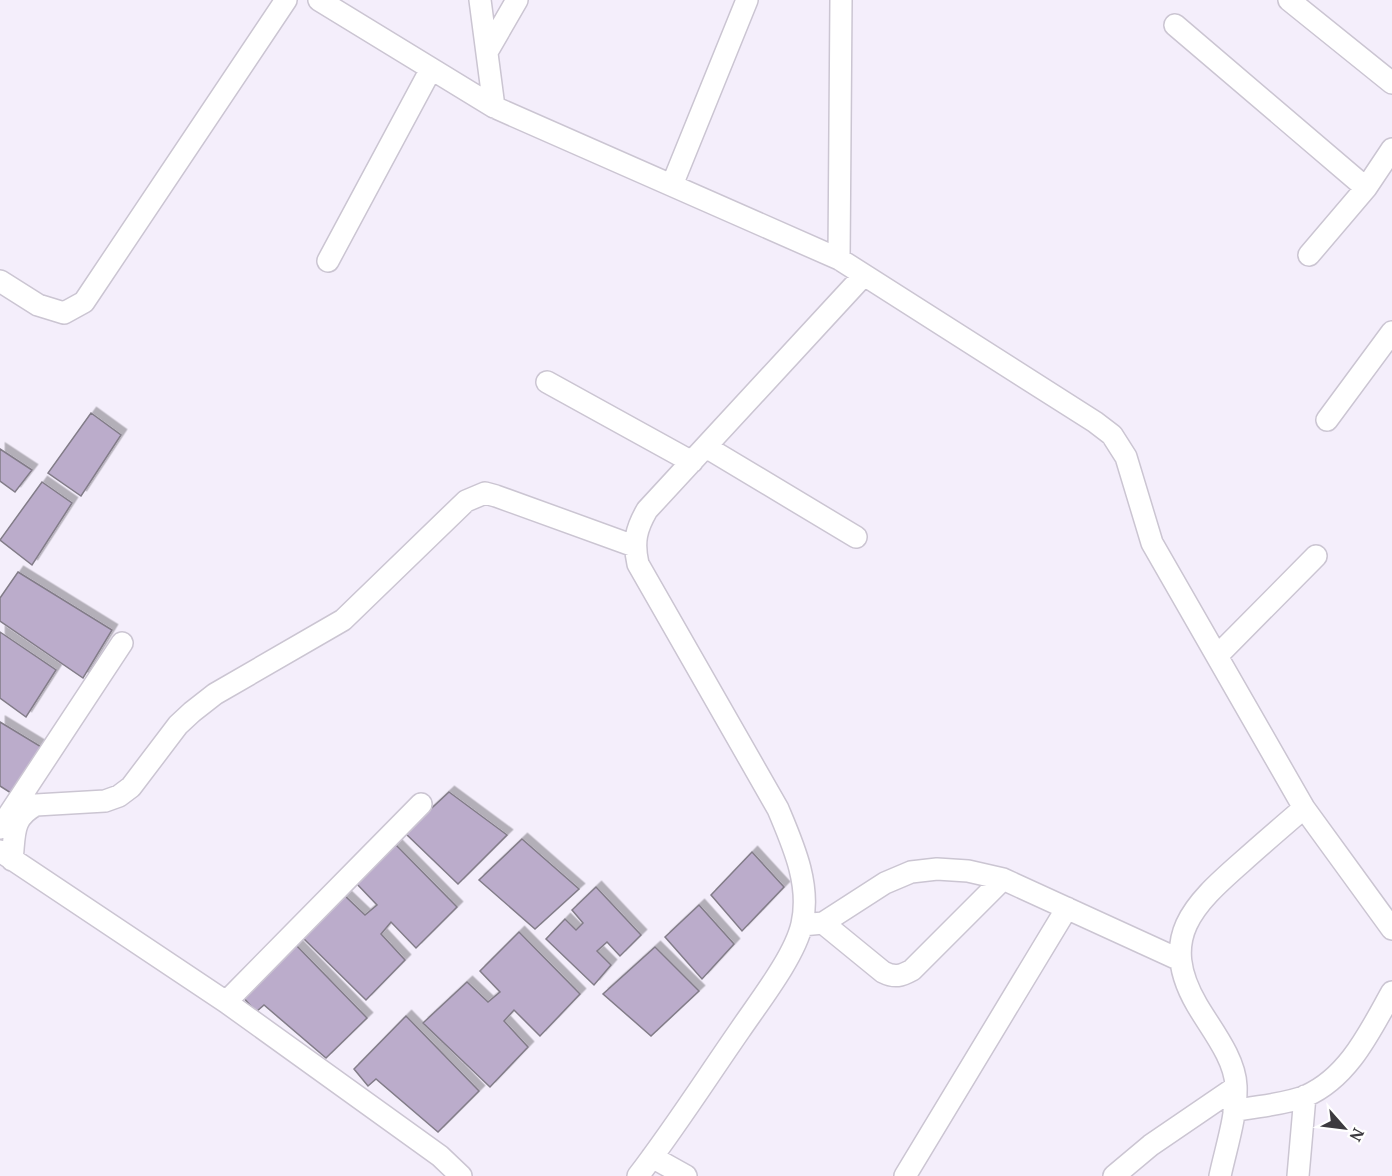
<svg xmlns="http://www.w3.org/2000/svg" width="1392" height="1176" viewBox="0 0 1392 1176" font-family="'PT Serif',serif">
<defs>
<filter id="shadow"><feDropShadow dx="5.5" dy="-5.5" stdDeviation="0" flood-color="#0004"/></filter>
</defs>
<rect width="100%" height="100%" fill="#f4eefb"/>
<path fill="#bbaccb" stroke="#827c88" stroke-width="1.5" filter="url(#shadow)" d="M91,413L121,435L81,496L48,473Z
M0,449L32,470L15,492L0,481Z
M42,482L72,503L32,565L0,540Z
M18,572L112,630L83,678L0,621V598Z
M0,632L56,670L26,717L0,698Z
M0,722L43,748L14,795L0,786Z
M449,792L507,835L458,884L405,833Z
M522,839L579,889L535,929L479,880Z
M396,845L457,907L416,948L391,922L381,934L405,960L366,1000L300,935L344,895L365,915L377,905L356,883Z
M752,852L784,887L742,931L711,895Z
M596,887L641,935L620,956L607,942L597,951L611,965L594,985L546,939L565,919L576,930L583,923L572,910Z
M699,905L734,944L702,979L665,937Z
M519,932L580,994L540,1036L514,1010L504,1021L528,1047L490,1087L423,1023L467,982L488,1002L500,992L480,971Z
M294,943L367,1018L326,1058L264,1005L256,1012L242,996Z
M655,947L699,991L651,1036L603,994Z
M406,1016L479,1091L438,1132L376,1079L368,1086L354,1069Z"/>
<g fill="none" stroke-linecap="round" stroke-linejoin="round">
<defs>
<path id="street" d="M319,0L494,107L839,259L1095,422L1112,435L1126,457L1152,543L1304,808L1392,929
M480,0L494,107
M1289,0L1392,83
M1175,25L1366,188
M487,52L517,0
M672,185L747,0
M1309,255L1366,188L1392,149
M839,259L841,0
M328,261L431,69
M0,281L38,305L64,313L84,302L286,0
M547,382L692,462
M1327,420L1392,332
M706,447L856,537
M1217,656L1316,556
M0,828L122,643
M0,851L226,1002L440,1156L461,1176
M12,860C15,835 11,818 36,805L105,801L119,796L131,787L178,725L192,712L215,694L343,620L466,501L485,493L496,496L634,546
M823,923L883,972C895,978 901,976 912,970L1003,879
M802,925L823,923L885,883L911,872L937,869L968,871L1003,879L1180,960
M226,1002L421,804
M1234,1111C1256,1106 1284,1105 1306,1096C1349,1077 1370,1031 1392,992
M652,1157L686,1176
M638,1176C674,1129 706,1079 740,1030C759,1002 795,956 802,924C811,884 793,845 778,809L638,564C633,542 636,529 647,510L864,275
M905,1176L1067,908
M1114,1176L1151,1145L1236,1087
M1220,1176C1226,1148 1237,1115 1236,1086C1235,1058 1211,1029 1197,1005C1158,938 1193,905 1242,862C1262,844 1283,826 1304,808
M1298,1176L1305,1096"/>
</defs>
<use href="#street" stroke="#cbc5d2" stroke-width="24"/>
<use href="#street" stroke="#fff" stroke-width="21"/>
</g>
<g transform="translate(1344 1128) rotate(118)" stroke="#ffffff" stroke-width="4.5" paint-order="stroke">
<path d="M0-4.5L10 22L0 15L-10 22Z" fill="#3c3a3f"/>
<text y="-9" font-size="16" font-weight="bold" text-anchor="middle" fill="#3c3a3f">N</text>
</g>
</svg>
